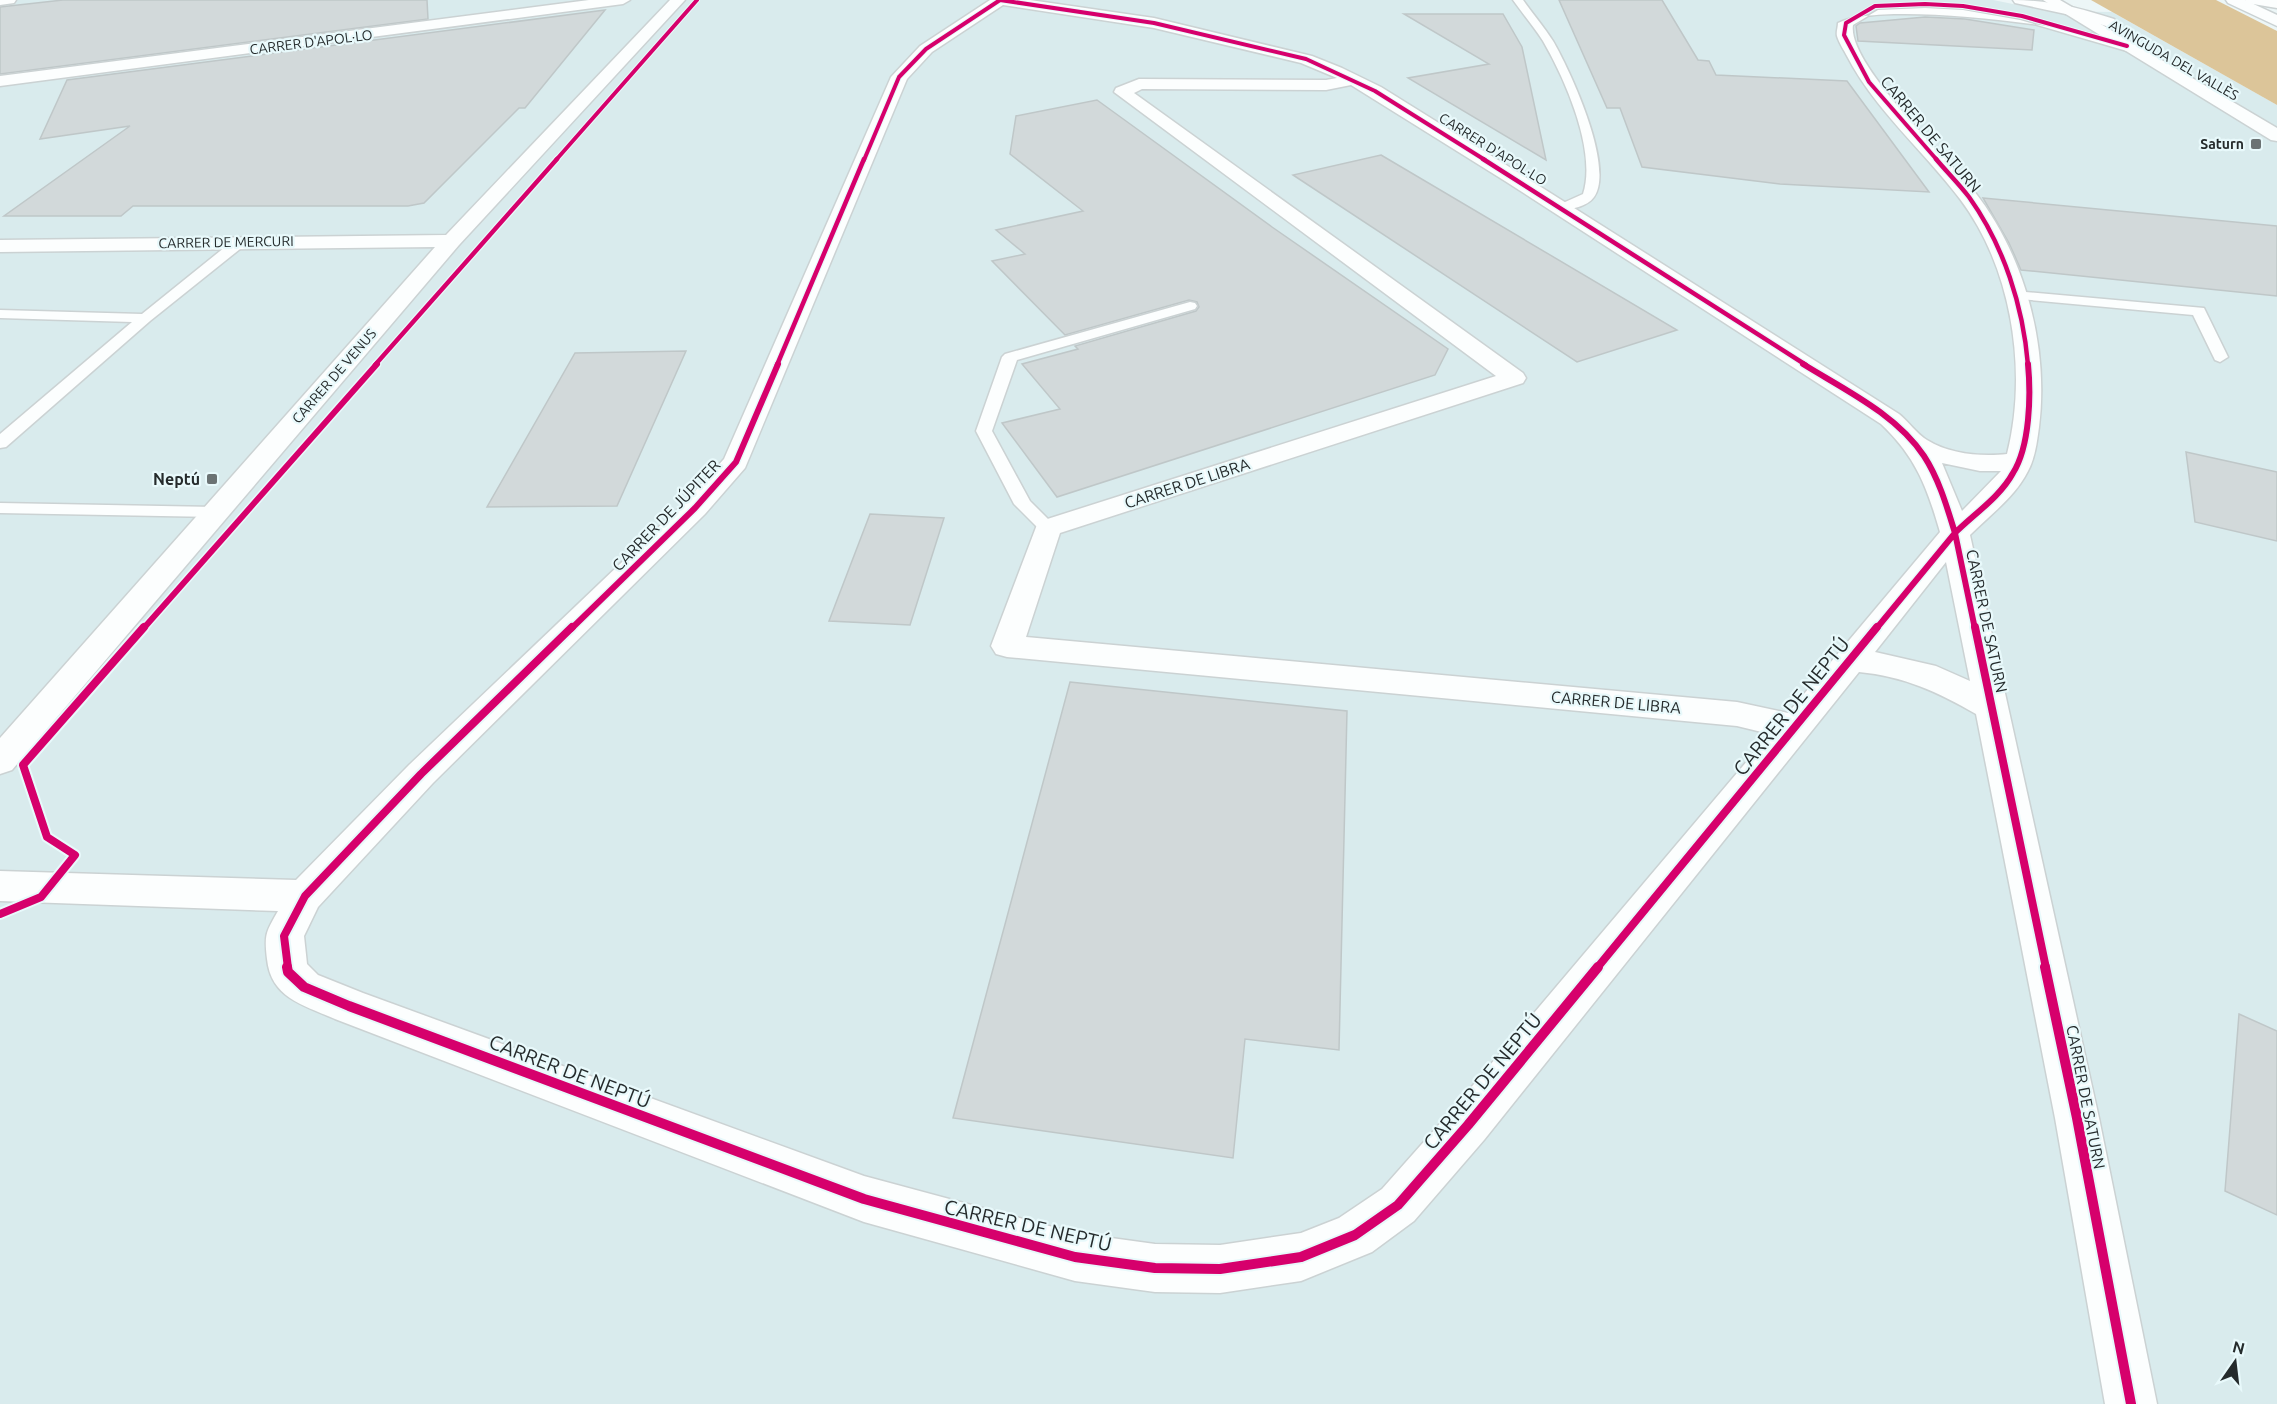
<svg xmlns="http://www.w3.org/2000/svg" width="2277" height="1404" viewBox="0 0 2277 1404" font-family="Ubuntu,sans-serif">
<rect width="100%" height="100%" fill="#ecf6f7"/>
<path fill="#d9ebed" d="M0,0H1993L2047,11L2112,12L2277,105V1404H0Z"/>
<path fill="#dcc599" d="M2091,0H2216L2277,31V105Z"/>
<path fill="#d2d9da" stroke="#bfc7c8" stroke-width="1.5" d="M63,0H427L428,19L0,74V7Z
M1559,0H1662L1698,60L1709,61L1716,75L1847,81L1929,192L1780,184L1642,167L1620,108H1607Z
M605,10L525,108H519L424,203L408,206H133L121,216H4L130,126L40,139L67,80Z
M1404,14H1503L1522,47L1546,160L1408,78L1489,64Z
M1925,17L1965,19L2034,30L2032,50L1858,41L1856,26L1860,23Z
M1097,100L1272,227L1448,349L1435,375L1057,497L1002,423L1060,409L1022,364L1078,349L1075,346L1196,311L1199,307L1197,302L1189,300L1065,335L992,261L1025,254L996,230L1083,211L1010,154L1016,116Z
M1381,155L1677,330L1577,362L1293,175Z
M1983,198L2277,226V296L2021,270L2009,243Z
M686,351L617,506L487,507L575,353Z
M2186,452L2277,472V541L2195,522Z
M870,514L944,518L910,625L829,621Z
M1070,682L1347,711L1339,1050L1245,1039L1233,1158L953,1118Z
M2239,1014L2277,1031V1215L2225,1191Z"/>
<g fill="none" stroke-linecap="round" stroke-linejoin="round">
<defs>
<path id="service" d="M1513,0H1523C1533,14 1544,27 1553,41C1570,70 1615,167 1594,197C1587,207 1571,209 1560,211L1554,207L1583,194C1597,151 1565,79 1543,41C1534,27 1523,14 1513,0Z
M240,238L245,239L247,242L245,245L150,321L6,447L0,448V434L132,322L0,318V310L142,314L235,239Z
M2014,291L2204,308L2228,357L2220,362L2215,360L2193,315L2009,298L2007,295Z
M1190,302L1195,303L1197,306L1195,309L1017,360L992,431L1030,501L1057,528L1054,532H1042L1014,504L976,431L1002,357L1005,354Z
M0,503L215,507L221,508L224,512L221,516L215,517L0,513Z"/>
<path id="minor" d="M0,0H16L14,3L0,5Z
M589,0H630L623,4L0,86V76Z
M670,0H685L459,245L12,770L0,774V738L435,247L0,252V240L446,235Z
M990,0H1030L1154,18L1312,56L1342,68L1381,87L1519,173L1899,414C1908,421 1917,434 1927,440C1949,454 1982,457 2007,454C2028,371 2012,268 1960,199C1923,150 1875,110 1847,56C1844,50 1839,43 1837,36C1836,32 1838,27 1838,23C1884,0 2072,26 2133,43L2135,46L2133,49L2127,51L2020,20L1963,10L1925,8L1878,10L1853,25C1847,64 1948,158 1974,191C2025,255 2049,347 2039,427C2037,442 2035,458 2028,471C2015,497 1990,515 1970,535L2099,1118L2157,1404H2105L2055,1118L1976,714C1938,692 1903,676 1859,672L1484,1140L1414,1221L1372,1252L1301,1281L1220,1293L1155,1292L1075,1281L864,1222L335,1019C303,1005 271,998 267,959C264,934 266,932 278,911L0,901V871L296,880L409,765L685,502L724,459L891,77L920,46ZM1003,5L1154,28L1301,63L1337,78L1326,80L1139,79L1116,88L1114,92L1496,376L1038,522L991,646L996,654L1007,657L1737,726L1770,734L1452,1110L1382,1189L1339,1218L1301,1233L1220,1245L1155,1244L1075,1233L864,1176L363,993L318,975L307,964L304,936L318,907L433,783L705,514L745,468L907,79L932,52ZM1351,85L1505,181L1881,424C1916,457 1927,487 1940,532L1788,713L1737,702L1026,637L1060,533L1523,383L1526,378L1523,373L1134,93L1142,89L1326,90ZM1942,463L1980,471H2001L1962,511ZM1946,562L1970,681L1936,666L1875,652Z"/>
<path id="secondary" d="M2043,0H2060L2277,128V141L2271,140Z
M2226,0H2245L2277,15V26L2228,3Z"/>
<path id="motorway" d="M2013,0C2049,0 2080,8 2114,19L2117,22L2109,27L2075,16L2015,3Z
M2245,0H2277V8L2247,3Z"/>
</defs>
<use href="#service" stroke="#cbd2d3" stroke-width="3"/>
<use href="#minor" stroke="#cbd2d3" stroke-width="3"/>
<use href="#secondary" stroke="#cbd2d3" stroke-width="3"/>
<use href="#motorway" stroke="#cbd2d3" stroke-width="3"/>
<use href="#service" fill="#fcfefe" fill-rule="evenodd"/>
<use href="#minor" fill="#fcfefe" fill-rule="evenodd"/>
<use href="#secondary" fill="#fcfefe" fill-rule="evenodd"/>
<use href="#motorway" fill="#fcfefe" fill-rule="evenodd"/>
<defs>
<path id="cycleway-far4" d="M556,160L697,0
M864,160L899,77L926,49L1000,0L1154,23L1306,59L1375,91L1485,160
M1937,160L1869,82L1844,35L1846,23L1875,6L1925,4L1963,6L2022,16L2127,46"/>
<path id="cycleway-far3" d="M1483,159L1806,365
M1936,159C1946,171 1959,184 1969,197C2004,246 2023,306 2028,365
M375,365L557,159
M777,365L864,159"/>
<path id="cycleway-far2" d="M1803,364C1845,390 1896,414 1924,456C1939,479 1947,507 1955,533
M1955,533L1975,629
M1955,533C1974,514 2000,497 2013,473C2030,446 2031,395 2028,364
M143,629L377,364
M571,629L695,508L736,462L778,364
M1876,629L1955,533"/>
<path id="cycleway-far1" d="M1975,627L2046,968
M0,914L41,897L75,855L47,837L23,765L144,627
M288,968L284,936L305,896L421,774L572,627
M1597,968L1877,627"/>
<path id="cycleway" d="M287,967L288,972L304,987L349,1006L864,1199L1075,1257L1155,1268L1220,1269L1301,1257L1355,1235L1398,1205L1468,1125L1598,967
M2045,967L2077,1118L2131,1404"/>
</defs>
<use href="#cycleway-far4" stroke="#e8f9fb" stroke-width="6"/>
<use href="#cycleway-far3" stroke="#e8f9fb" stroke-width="7"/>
<use href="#cycleway-far2" stroke="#e8f9fb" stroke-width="9"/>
<use href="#cycleway-far1" stroke="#e8f9fb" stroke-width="12"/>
<use href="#cycleway" stroke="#e8f9fb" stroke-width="14"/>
<use href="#cycleway-far4" stroke="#d6006c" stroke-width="4"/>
<use href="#cycleway-far3" stroke="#d6006c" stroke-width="4.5"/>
<use href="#cycleway-far2" stroke="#d6006c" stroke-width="6"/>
<use href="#cycleway-far1" stroke="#d6006c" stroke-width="8"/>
<use href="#cycleway" stroke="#d6006c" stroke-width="10"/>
</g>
<g fill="#6b7273" stroke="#e8f9fb" stroke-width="2">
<rect x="2250" y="138" width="12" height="12" rx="3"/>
<rect x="206" y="473" width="12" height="12" rx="3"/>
</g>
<g text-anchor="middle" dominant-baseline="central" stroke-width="4.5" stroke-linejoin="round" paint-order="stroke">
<g font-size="14" fill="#252b2c" stroke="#e8f9fb">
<text transform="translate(311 42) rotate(-7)">CARRER D'APOL·LO</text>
<text transform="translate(2174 60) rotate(30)">AVINGUDA DEL VALLÈS</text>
<text transform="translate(1493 149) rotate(32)">CARRER D'APOL·LO</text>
<text transform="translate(226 242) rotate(-1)">CARRER DE MERCURI</text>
<text transform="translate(334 376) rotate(-49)">CARRER DE VENUS</text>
</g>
<g font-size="14" font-weight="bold" fill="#252b2c" stroke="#e8f9fb" text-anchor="end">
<text x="2244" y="144">Saturn</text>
</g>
<g font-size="16" fill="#252b2c" stroke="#e8f9fb">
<text transform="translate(1931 134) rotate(50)">CARRER DE SATURN</text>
<text transform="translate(1187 483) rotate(-18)">CARRER DE LIBRA</text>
<text transform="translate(666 515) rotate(-46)">CARRER DE JÚPITER</text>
<text transform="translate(1987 621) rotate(78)">CARRER DE SATURN</text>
<text transform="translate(1616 702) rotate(5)">CARRER DE LIBRA</text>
<text transform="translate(2086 1097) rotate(79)">CARRER DE SATURN</text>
</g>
<g font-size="16" font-weight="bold" fill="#252b2c" stroke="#e8f9fb" text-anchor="end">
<text x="200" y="479">Neptú</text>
</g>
<g font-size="20" fill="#252b2c" stroke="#e8f9fb">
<text transform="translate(1791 706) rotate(-51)">CARRER DE NEPTÚ</text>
<text transform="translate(570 1071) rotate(21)">CARRER DE NEPTÚ</text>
<text transform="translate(1482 1081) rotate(-50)">CARRER DE NEPTÚ</text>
<text transform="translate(1028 1225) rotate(13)">CARRER DE NEPTÚ</text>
</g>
</g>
<g transform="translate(2235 1362) rotate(14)" stroke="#e8f9fb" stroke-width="4.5" paint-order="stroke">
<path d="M0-4.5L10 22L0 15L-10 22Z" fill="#252b2c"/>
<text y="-9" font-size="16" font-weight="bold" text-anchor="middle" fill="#252b2c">N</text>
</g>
</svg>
